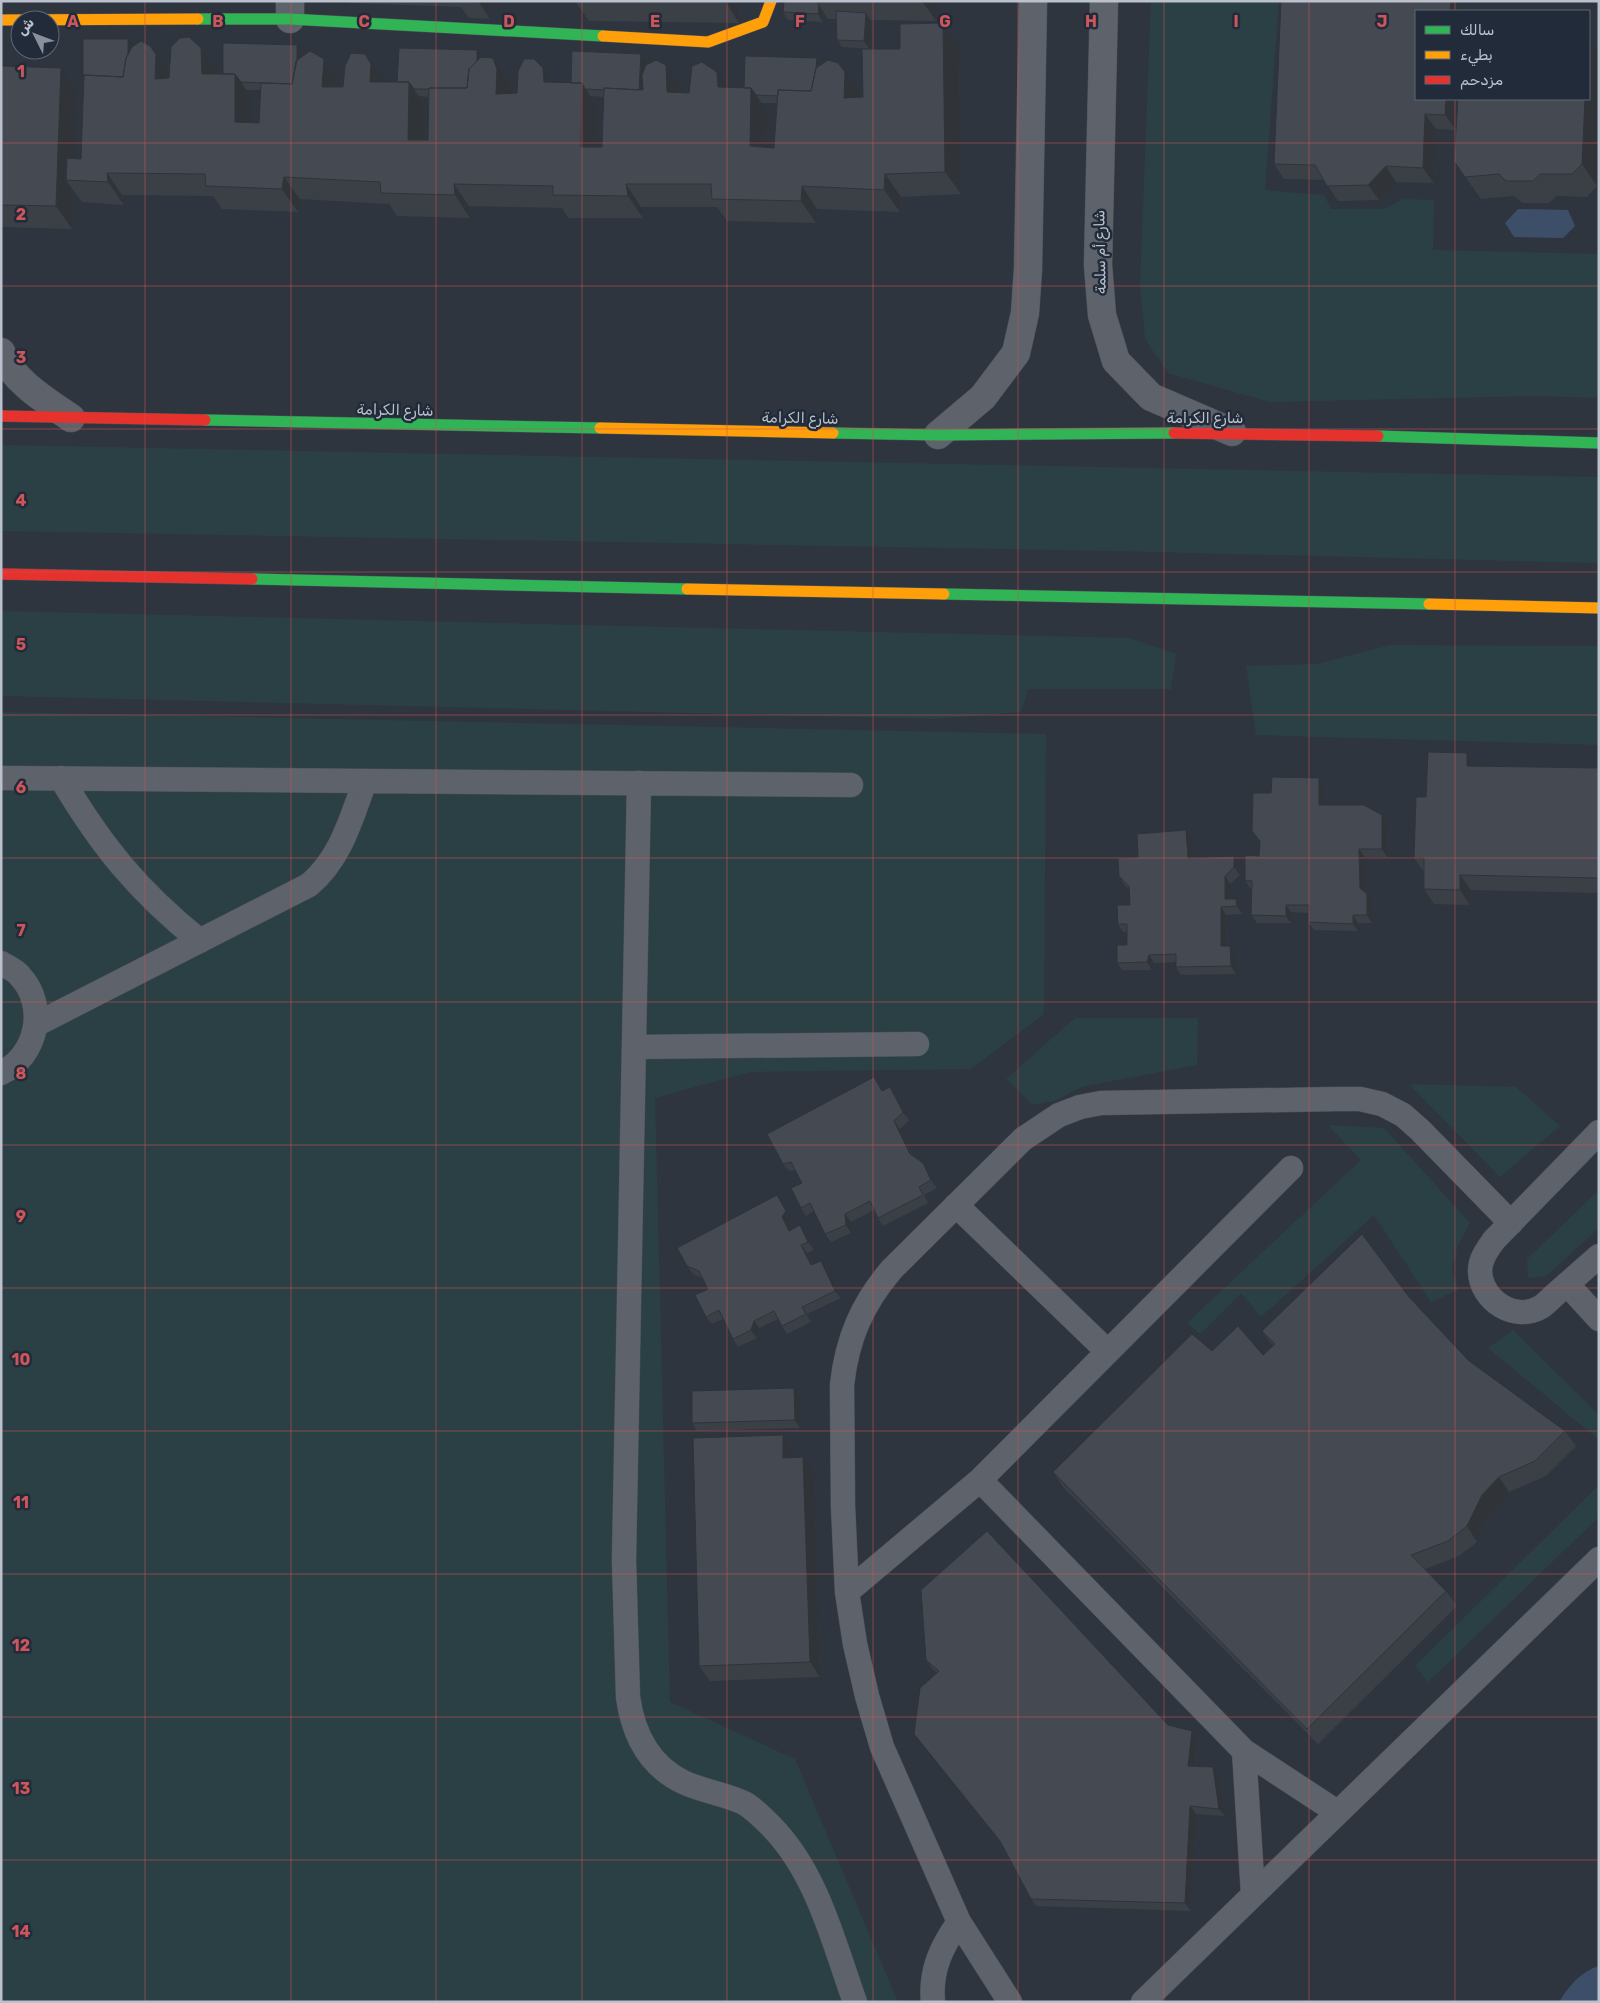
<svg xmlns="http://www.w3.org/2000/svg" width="1600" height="2003" viewBox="0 0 1600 2003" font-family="Rubik,'Noto Naskh Arabic',sans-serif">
<rect width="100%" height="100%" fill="#2e353e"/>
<path fill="#2b4044" d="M1151,1H1279L1265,190L1324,195L1331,209H1385L1403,199L1434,200L1433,250L1599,254V398L1537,396L1270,402L1168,373L1145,339L1140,284Z
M1,445L1599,477V563L1114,551L1,531Z
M1,611L1129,638L1176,654L1171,689H1028L1021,712L935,719L1,696Z
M1390,645L1599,646V745L1256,735L1246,666L1317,664Z
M1,712L1046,734L1044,1014L971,1069L750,1072L655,1098L670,1702L795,1759L898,2002H1Z
M1075,1018H1198L1197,1065L1081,1087L1055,1101L1033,1105L1006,1079Z
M1409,1084L1516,1087L1560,1126L1500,1177Z
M1328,1125L1384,1128L1470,1223L1458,1245L1452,1269L1458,1290L1431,1302L1374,1215L1261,1317L1241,1293L1200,1334L1187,1323L1361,1160Z
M1599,1190V1228L1546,1276L1528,1278L1527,1259Z
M1513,1330L1599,1415V1440L1488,1348Z
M1599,1485V1517L1428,1682L1415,1666Z"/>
<path fill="#3d4f68" d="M1518,209L1568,210L1575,226L1563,238L1514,237L1505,223Z
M1599,1966V2002H1559C1569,1986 1580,1972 1599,1966Z"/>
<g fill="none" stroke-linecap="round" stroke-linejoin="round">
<defs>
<path id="lane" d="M1,778L851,785
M61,778C102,847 138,891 200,941
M639,783L624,1560L628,1697C633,1733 648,1765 683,1782C702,1791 725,1794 744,1803C753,1808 763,1818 770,1825C817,1872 833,1941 855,2002
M1,963C7,967 16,970 20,976C48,1006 37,1056 1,1073
M37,1024L309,885C341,858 351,819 365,781
M634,1047L917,1044
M1599,1132L1494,1240C1487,1250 1480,1259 1480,1271C1481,1301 1515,1322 1541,1307C1547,1303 1553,1296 1558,1292C1572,1280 1585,1268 1599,1256
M956,1205L1107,1351
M1567,1284L1599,1319
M980,1480L1244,1751L1337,1812
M847,1592L980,1480L1291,1168
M1244,1751L1253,1894
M933,2002C930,1971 941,1947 959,1922
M1010,2002L959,1922L882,1747L867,1696L855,1644L847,1592L843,1506L842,1385C847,1339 862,1304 892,1269L1023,1139L1059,1115L1080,1107L1101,1103L1337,1099H1360L1382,1104L1403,1115L1420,1130L1511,1223
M1143,2002L1599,1559"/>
<path id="street" d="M1104,1L1098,265L1102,315L1116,361L1151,397L1232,432
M290,19V1
M1,352C14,382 45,400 71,418
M938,435L983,397L1016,353L1025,313L1028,269L1033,1"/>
<path id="fast" d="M198,19H290L603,36
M205,420L600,428
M833,433L938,435L1174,433
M1378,436L1599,443
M252,579L687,589
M944,594L1429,604"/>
<path id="slow" d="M1,20L198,19
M603,36L708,42L763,22L771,1
M600,428L833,433
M687,589L944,594
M1429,604L1599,608"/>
<path id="jam" d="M1,416L205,420
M1174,433L1378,436
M1,574L252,579"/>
</defs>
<use href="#lane" stroke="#4d5158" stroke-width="25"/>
<use href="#street" stroke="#4d5158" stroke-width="29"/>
<use href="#fast" stroke="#4d5158" stroke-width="12"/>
<use href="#slow" stroke="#4d5158" stroke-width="12"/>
<use href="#jam" stroke="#4d5158" stroke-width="12"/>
<use href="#lane" stroke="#5e636b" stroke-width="24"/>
<use href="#street" stroke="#5e636b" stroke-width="28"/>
<use href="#fast" stroke="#30b455" stroke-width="11"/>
<use href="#slow" stroke="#ff9f0a" stroke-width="11"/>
<use href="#jam" stroke="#e5322d" stroke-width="11"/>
</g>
<path fill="#3b4047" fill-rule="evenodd" d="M348,1H491L490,19L469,18L461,7L349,3Z
M575,1H740L739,23L589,21Z
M784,1H936V21L871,20V21L869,49L842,47L837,40L836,19H828L824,13L823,22L788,20L783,12Z
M133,46L169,73L201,48L217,70V74H223L302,53V56L324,59L340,82L339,87L384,82H397L482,57L493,58L509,81L513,91V93H517L553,83H571L641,54L646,62V65H666L682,87V93H689L728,88H744L817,58L821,64L860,94V97H863L900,49L959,46L961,194L901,197L900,212L817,209L816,223L727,221L717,207H641L643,218H568L562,208L469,206L470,218L397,216L389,204L300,199L298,212L222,209L213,196L122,195L124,205L82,202L73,190L72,229L1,227V66L77,90L74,159H81ZM246,90H261L259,123L251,122V96ZM419,96L428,97V140H424V104ZM591,96L604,97L602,147H597V106ZM761,103H777L774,148L766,147L767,111Z
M1599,55V161L1597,186L1587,197L1556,196L1549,203H1522L1514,196L1481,199L1454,161Z
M1416,99H1457L1456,130L1436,129L1434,183L1396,182L1379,200L1338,201L1324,180L1284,179L1274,164Z
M1477,766L1599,768V893L1471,890L1470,905L1434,904L1424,889V872L1414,858Z
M1319,778L1324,786V805L1382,815L1388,823L1387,857H1365V892L1373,902L1372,923H1358V931L1314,930L1308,922L1309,913L1291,912V923H1257L1251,915L1252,888H1250L1245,880L1259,856L1260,842L1252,831L1271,793Z
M1186,830L1191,838L1192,858L1239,863L1240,875L1230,884V899H1236L1241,906L1242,914L1226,915L1227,946L1236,953V974L1181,975L1176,967V962L1154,963L1152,970H1122L1117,963L1127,945V932H1123L1118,924L1130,905L1129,889L1124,884L1119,876L1138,857Z
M879,1085L882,1091L895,1094L909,1120L900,1129L913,1156L923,1163L928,1171L937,1188L924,1195L928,1203L883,1226L878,1218L874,1210L851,1222V1233L831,1242L825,1234L814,1211L806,1216L801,1208L802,1183L795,1170L789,1171L783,1164Z
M782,1202L791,1219L788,1224L790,1230L800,1225L805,1233L814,1250L807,1253L813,1265L821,1261L826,1269L841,1298L807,1314L811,1322L787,1334L782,1326L778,1319L759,1328L757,1338L738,1347L733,1339L723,1319L712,1324L706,1317L708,1289L702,1278L693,1274L687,1266Z
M1409,1297L1468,1360L1565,1431L1576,1446L1546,1476L1509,1492L1493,1510L1477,1542L1459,1556L1425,1569L1446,1591L1457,1606L1318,1744L1063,1487L1053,1472L1212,1351L1263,1355L1273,1346L1262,1331Z
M794,1388L800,1396V1428L697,1431L692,1423Z
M783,1435L793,1450V1457L814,1472L820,1677L710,1681L699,1666Z
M926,1660L1168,1725L1197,1739L1195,1766L1213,1767L1218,1774L1225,1816L1196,1814L1191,1911L1036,1906L1031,1899L1002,1844L914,1734L937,1673L931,1667Z"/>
<path fill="#303439" d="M478,1H491L490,19Z
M725,1H740L739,23Z
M922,1H936V21Z
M1451,1H1462L1461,11H1450Z
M819,5L824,13L823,22L818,14Z
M866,13L871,21L869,49L864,41Z
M943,23L959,46L961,194L945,172Z
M128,39L133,46L128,78Z
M1589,41L1599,55V161L1597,186L1582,164L1585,99H1589Z
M297,45L302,53L301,91L296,84Z
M150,46L171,76V101L155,79Z
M201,48L217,70V96L202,74Z
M477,50L482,58L475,91Z
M365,54L381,76L387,86L370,82Z
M641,54L646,62L644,99L639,91Z
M493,58L509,81L513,91L512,116L496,94Z
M817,58L822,66L815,96Z
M324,59L340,82L338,109L322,87Z
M666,65L682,87L683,114L667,92Z
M61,68L77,90L74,181L66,180L73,190L72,229L56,206Z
M543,68L559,90L544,82Z
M717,72L733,94L718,87Z
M845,72L860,94V120L844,98Z
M235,74L251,96V145L235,122Z
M409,82L424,104V163L408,140Z
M582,83L597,106V170L581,147Z
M751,88L767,111L766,169L750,146Z
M1446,99H1457L1456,130L1445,115Z
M1425,114L1436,129L1434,183L1423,168Z
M1386,166L1396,182L1379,200L1368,185Z
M107,173L122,195L124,205L108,182Z
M885,174L901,197L900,212L884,190Z
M284,177L300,199L298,212L282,189Z
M454,184L469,206L470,218L455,195Z
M626,184L641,207L643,218L628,196Z
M802,186L817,209L816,223L801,201Z
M1467,753L1478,768L1467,766Z
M1319,778L1324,786V812L1319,805Z
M1382,815L1388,823L1387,857L1382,849Z
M1186,830L1191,838L1193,866L1188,858Z
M1359,849L1365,857V895L1360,888Z
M1234,856L1239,863L1240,875L1234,867Z
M1460,875L1471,890L1470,905L1460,890Z
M1225,876L1230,884L1231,907L1225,899Z
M1367,894L1373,902L1372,923L1367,915Z
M1236,899L1241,906L1242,914L1237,906Z
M1286,905L1291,912V923L1286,916Z
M1221,907L1226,915L1227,953L1221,946Z
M1353,915L1358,923V931L1353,924Z
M1230,946L1236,953V974L1231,966Z
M1149,955L1154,963L1152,970L1147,962Z
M890,1087L895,1094L909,1120L903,1112Z
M894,1121L900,1129L915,1162L910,1154Z
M923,1163L928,1171L937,1188L931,1180Z
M777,1195L782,1202L791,1219L788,1224L794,1238L789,1231L782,1217Z
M845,1214L851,1222V1233L846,1225Z
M800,1225L805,1233L814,1250L808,1242Z
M801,1245L807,1253L817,1273L811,1265Z
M821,1261L826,1269L841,1298L835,1291Z
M802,1307L807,1314L811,1322L806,1314Z
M754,1321L759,1328L757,1338L751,1330Z
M794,1388L800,1396V1428L795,1420Z
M783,1435L793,1450L794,1473L783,1458Z
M803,1457L814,1472L820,1677L810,1662Z
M1499,1477L1509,1492L1493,1510L1477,1542L1467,1526L1482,1495Z
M1192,1731L1197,1739L1194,1774L1188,1766Z
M1213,1767L1218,1774L1225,1816L1219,1809Z
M1190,1806L1196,1814L1191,1911L1185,1903Z"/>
<path fill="#454a52" stroke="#303439" d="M784,1H816L819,5L818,14L783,12Z
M1281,1H1451L1450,11H1416V99H1446L1445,115L1425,114L1423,168L1386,166L1368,185L1327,186L1315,165L1274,164Z
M836,11L866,13L864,41L837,40Z
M943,23L945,172L885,174L884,190L802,186L801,201L712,199L711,184H626L628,196L553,195V186L454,184L455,195L381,193L380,182L284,177L282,189L206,186L205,174L107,173L108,182L66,180L67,158L81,159L84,75L123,77L126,58L132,47L141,41L150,46L156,54L155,79L169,78L171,47L180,38L189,37L201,48L202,74H235V122L259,123L261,83L292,84L296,61L310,51L324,59L322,87H343L345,66L351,53L365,54L371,64L370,82H409L408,140H428L429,88H467L469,69L481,57L493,58L497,69L496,94L517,93L518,71L524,59H534L543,68L544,82L582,83L581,147H602L604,88L643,90L642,75L646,65L656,60L666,65L667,92L689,93L692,66L702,62L717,72L718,87L751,88L750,146L774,148L778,90L811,91L816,68L828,60L838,63L845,72L844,98L863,97L862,49H900V24Z
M83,39H128V55L126,58L123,77L84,75L83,79Z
M223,43L297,45V60L292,84L241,82L235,74H223Z
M399,48L477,50V61L469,69L467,88H429V89H414L409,82H397Z
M572,51L641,54L639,90L604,88V90L585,89L582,83H571Z
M745,56L817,58L816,68L811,91L778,90V96L756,95L751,88H744Z
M1,66L61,68L56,206L1,205Z
M1458,99H1585L1582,164L1572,174H1540L1533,181H1506L1499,174L1465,177L1454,161Z
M1428,752L1467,753V766L1599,768V878L1460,875V890L1424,889V858H1414L1416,797H1426Z
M1272,777L1319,778V805H1364L1382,815V849H1359L1360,888L1367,894V915H1353V924L1308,922L1309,905H1286V916L1251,915L1252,881L1245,880V855L1259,856L1260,841L1252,831L1253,793H1271Z
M1186,830L1188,858L1234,856V867L1225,876V899H1236L1237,906L1221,907V946H1230L1231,966L1176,967V954L1149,955L1147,962L1117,963V945H1127V924H1118L1117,905H1130L1129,886L1119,876L1118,858L1138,857L1137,834Z
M874,1077L882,1091L890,1087L903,1112L894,1121L910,1154L923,1163L931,1180L919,1187L923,1195L878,1218L870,1201L845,1214L846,1225L825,1234L810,1203L801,1208L791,1188L802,1183L791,1162L783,1164L767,1134Z
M777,1195L786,1211L782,1217L789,1231L800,1225L808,1242L801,1245L811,1265L821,1261L835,1291L802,1307L806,1314L782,1326L774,1311L754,1321L751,1330L733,1339L719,1310L706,1317L695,1295L708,1289L699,1271L687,1266L677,1248Z
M1362,1234L1409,1297L1468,1360L1565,1431L1535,1461L1499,1477L1482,1495L1467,1526L1448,1541L1411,1555L1446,1591L1307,1729L1053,1472L1192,1334L1212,1351L1238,1326L1263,1355L1275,1344L1262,1331Z
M794,1388L795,1420L692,1423V1391Z
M783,1435V1458L803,1457L810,1662L699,1666L693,1438Z
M987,1531L1168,1725L1192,1731L1188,1766L1213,1767L1219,1809L1190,1806L1185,1903L1031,1899L1000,1841L914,1734L920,1688L939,1671L926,1660L921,1590Z"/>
<path fill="none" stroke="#ce565a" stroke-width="1" stroke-opacity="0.55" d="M145,1V2002M291,1V2002M436,1V2002M582,1V2002M727,1V2002M873,1V2002M1018,1V2002M1164,1V2002M1309,1V2002M1455,1V11M1455,99V2002M1,143H1599M1,286H1599M1,429H1599M1,572H1599M1,715H1599M1,858H1599M1,1002H1599M1,1145H1599M1,1288H1599M1,1431H1599M1,1574H1599M1,1717H1599M1,1860H1599"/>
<g text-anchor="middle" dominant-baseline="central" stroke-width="5" stroke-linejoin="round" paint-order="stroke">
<g font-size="15" fill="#bac1cd" stroke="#212b39">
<text transform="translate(1100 252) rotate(-91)">شارع أم سلمة</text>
<text transform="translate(395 410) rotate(1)">شارع الكرامة</text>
<text transform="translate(800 418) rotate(1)">شارع الكرامة</text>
<text x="1205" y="418">شارع الكرامة</text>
</g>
</g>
<g font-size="16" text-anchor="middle" font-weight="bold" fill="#ce565a" stroke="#212b39" stroke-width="5" stroke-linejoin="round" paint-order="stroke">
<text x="73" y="27">A</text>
<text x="218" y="27">B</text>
<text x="364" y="27">C</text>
<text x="509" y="27">D</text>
<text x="655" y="27">E</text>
<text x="800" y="27">F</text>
<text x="945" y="27">G</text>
<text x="1091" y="27">H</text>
<text x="1236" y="27">I</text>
<text x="1382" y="27">J</text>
<text x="21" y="77">1</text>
<text x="21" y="220">2</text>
<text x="21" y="363">3</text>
<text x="21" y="506">4</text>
<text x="21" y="650">5</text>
<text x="21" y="793">6</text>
<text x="21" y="936">7</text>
<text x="21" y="1079">8</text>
<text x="21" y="1222">9</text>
<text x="21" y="1365">10</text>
<text x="21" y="1508">11</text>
<text x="21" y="1651">12</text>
<text x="21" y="1794">13</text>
<text x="21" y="1937">14</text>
</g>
<rect width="1600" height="2003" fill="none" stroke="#bac1cd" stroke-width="5"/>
<rect x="1415" y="10" width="175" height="90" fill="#212b39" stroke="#5e6774"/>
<rect x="1425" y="26" width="25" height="8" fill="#30b455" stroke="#5e6774"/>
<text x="1460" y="35" font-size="15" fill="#bac1cd">سالك</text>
<rect x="1425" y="51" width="25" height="8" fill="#ff9f0a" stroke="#5e6774"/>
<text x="1460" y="60" font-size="15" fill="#bac1cd">بطيء</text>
<rect x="1425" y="76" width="25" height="8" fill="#e5322d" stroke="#5e6774"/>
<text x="1460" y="85" font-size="15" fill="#bac1cd">مزدحم</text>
<g transform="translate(35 35) rotate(312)"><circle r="24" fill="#212b39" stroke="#5e6774"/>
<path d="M0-4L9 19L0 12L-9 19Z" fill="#89909b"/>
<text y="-8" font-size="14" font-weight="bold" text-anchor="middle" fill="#bac1cd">ش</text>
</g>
</svg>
